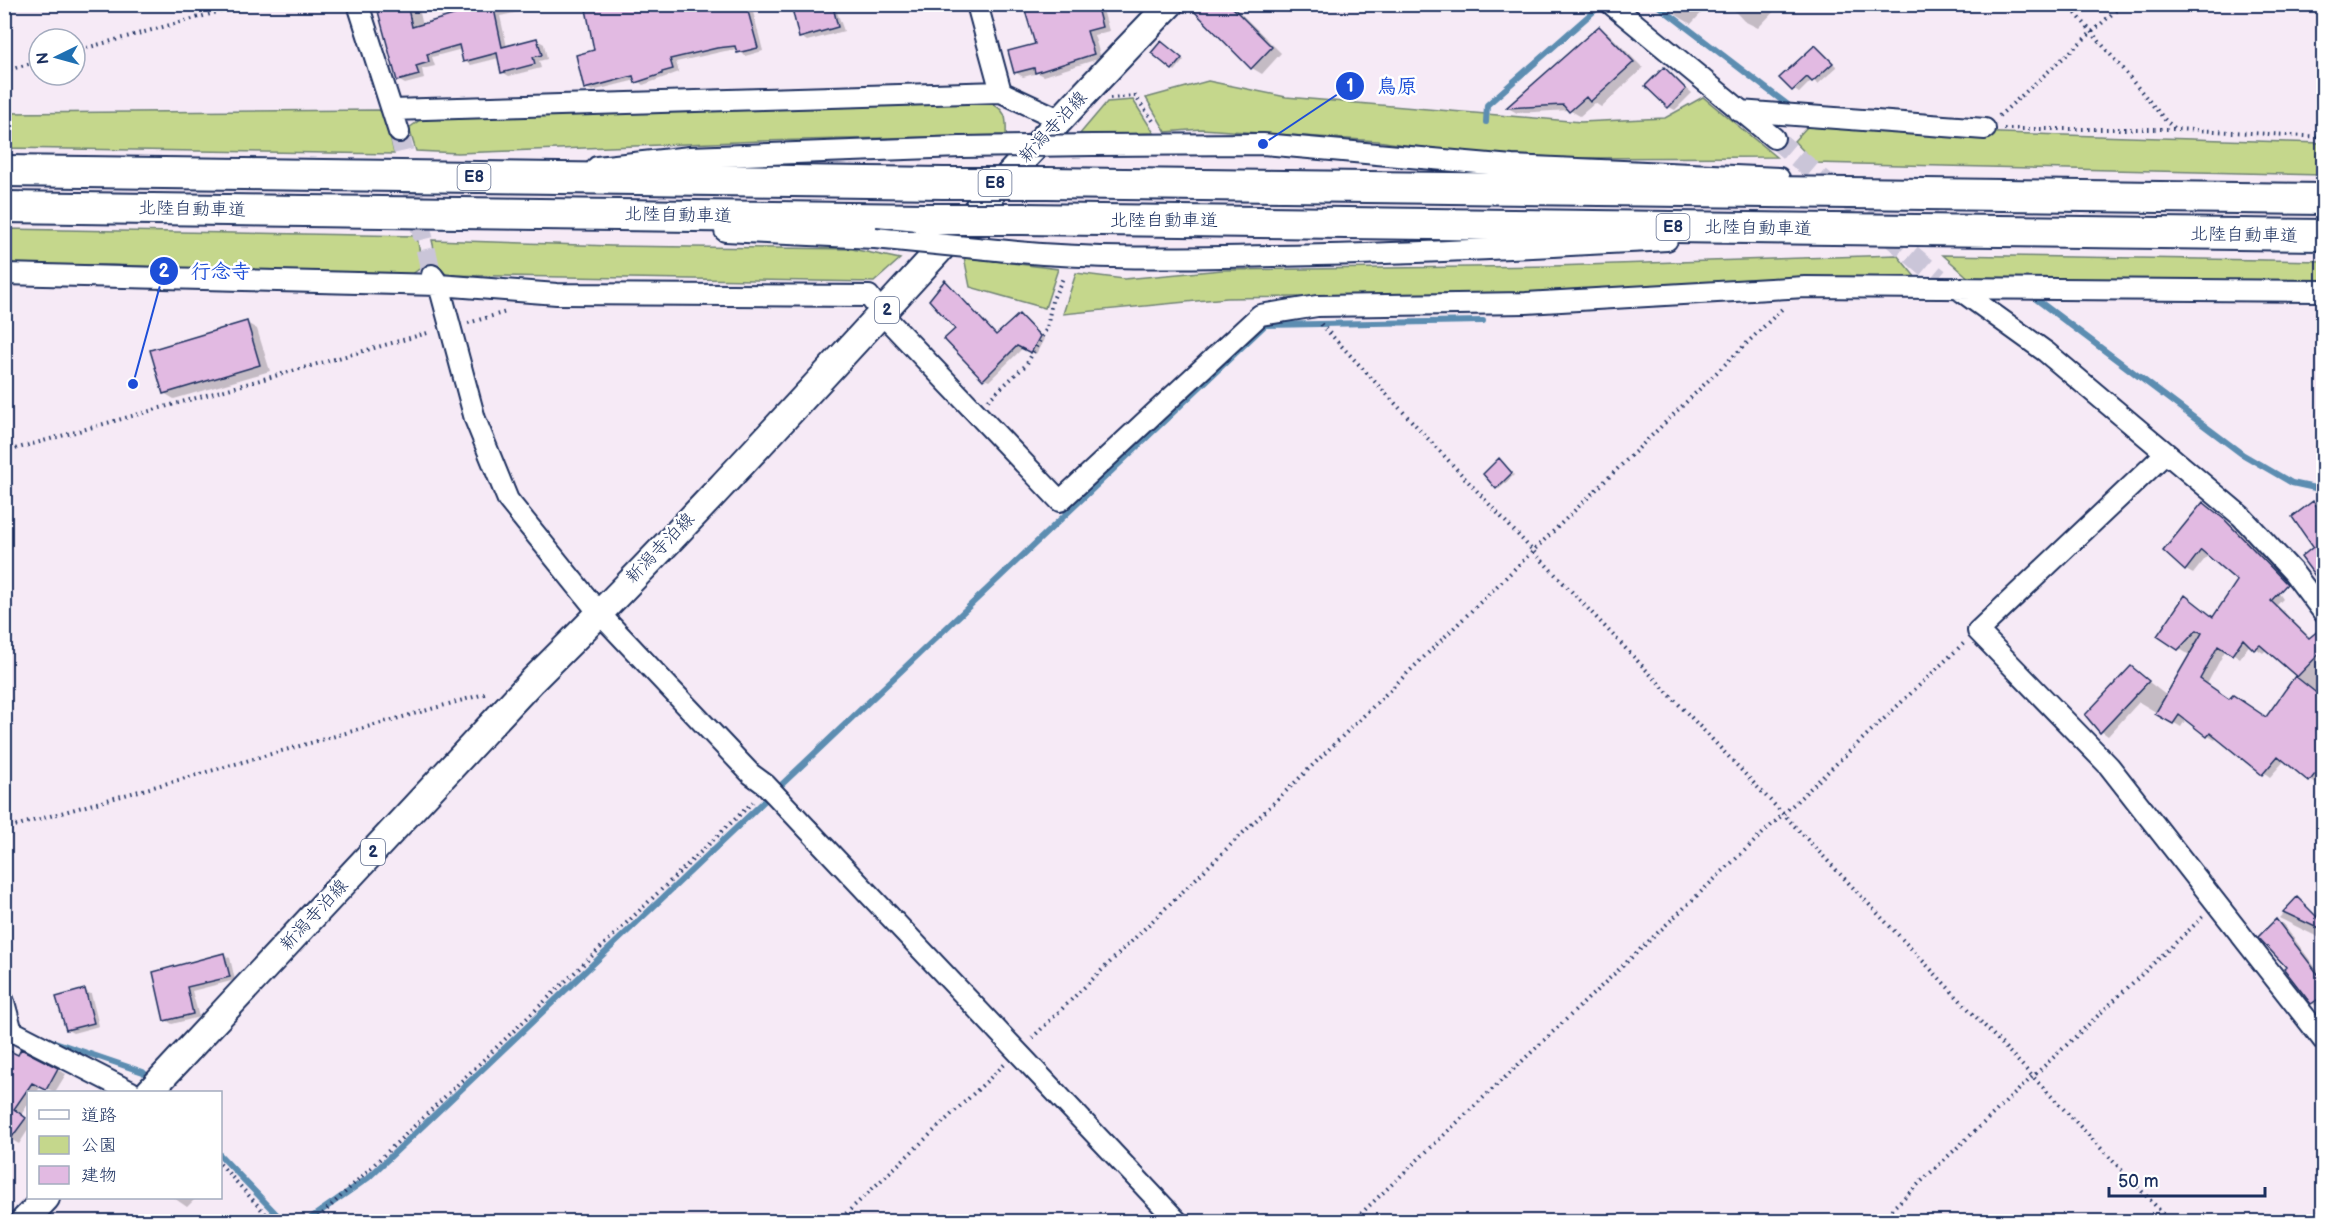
<svg xmlns="http://www.w3.org/2000/svg" width="2328" height="1226" viewBox="0 0 2328 1226" font-family="'Balsamiq Sans','Klee One',sans-serif">
<rect width="100%" height="100%" fill="#f6eaf6"/>
<filter id="ink" filterUnits="userSpaceOnUse"><feTurbulence type="fractalNoise" baseFrequency=".0167" numOctaves="2"/><feDisplacementMap in="SourceGraphic" scale="12" xChannelSelector="R" yChannelSelector="G"/><feConvolveMatrix kernelMatrix="1 2 1 2 8 2 1 2 1" color-interpolation-filters="sRGB"/></filter>
<g filter="url(#ink)">
<path fill="#c5d78c" stroke="#708375" stroke-width="1.5" d="M1208,81L1286,97L1581,122L1665,118L1703,97L1776,157L1569,158L1444,151L1378,141L1201,129L1166,132L1146,98Z
M1133,100L1154,133L1079,135L1107,102Z
M988,102C1006,109 1007,117 1006,135L762,141L458,153L416,151L409,128L424,117Z
M379,110L386,116L394,154L5,148V113Z
M1807,127L2323,143V175L1815,163L1794,141Z
M5,229L417,236L422,267L408,277L112,265H5Z
M432,240L611,246L852,249L900,259L874,282L447,275L438,267Z
M1897,255L1917,279L1536,293L1227,298L1063,314L1076,273L1124,279L1222,270L1553,266Z
M1943,255L2323,261V281L1971,280Z
M964,257L1058,269L1045,308L970,287Z"/>
<path fill="#0003" fill-rule="evenodd" d="M378,4H418L423,26L459,16L456,4H537L538,8L500,16L507,47L537,40L544,44L547,59L539,61L541,68L509,76L502,72L499,58L471,65L464,61L462,49L432,57L435,66L422,69L424,79L405,84L398,80Z
M758,4L752,8L763,51L745,56L738,49L725,51L676,62L679,72L643,85L636,80L592,91L586,88L596,51L587,8L576,5Z
M792,4H834L844,31L807,41L801,37Z
M1025,4H1119L1103,10L1109,31L1094,35L1101,58L1044,76L1038,73L1023,77L1015,72L1037,45Z
M1194,4H1231L1281,53L1262,74L1252,68Z
M1666,4H1710L1691,24L1678,16Z
M1728,4H1781L1758,28L1744,21Z
M1599,28L1609,34L1643,68L1601,107L1595,103L1580,116L1569,110L1517,113L1508,108Z
M1164,44L1184,60L1175,71L1153,53Z
M1816,47L1837,67L1818,84L1812,80L1799,93L1793,89Z
M1664,69L1692,93L1675,110L1669,107Z
M945,282L997,336L1019,316L1024,319L1044,339L1036,354L1023,348L989,381L984,379L957,329Z
M247,323L257,329L270,371L174,399L164,393Z
M1502,462L1514,475L1499,489L1497,488Z
M2313,503L2324,510V552Z
M2210,508L2233,526L2286,580L2276,589L2283,599L2277,605L2311,639L2324,628V778L2317,785L2285,760L2270,777L2217,737L2215,740L2208,736L2186,719L2181,727L2139,702L2108,736L2101,731L2131,668L2167,696L2191,656L2159,636L2214,618L2239,581L2208,555L2193,574L2186,570ZM2250,644L2263,653L2267,649L2297,675L2267,718L2230,700L2207,684L2226,649L2240,658Z
M2297,899L2324,922V940L2279,918Z
M2276,921L2283,924L2324,979V1003L2318,1007L2312,1003L2289,967Z
M223,955L230,958L235,980L192,991L199,1017L172,1024L166,1020L154,973Z
M84,991L91,994L99,1026L73,1033L67,1030Z
M21,1051L66,1074L55,1092L41,1086L37,1092H28V1104L21,1115L28,1120V1130L19,1144L4,1135Z
M174,1198H196L187,1207Z
M4,1206L17,1217L13,1222H4Z"/>
<g fill="none" stroke-linecap="round" stroke-linejoin="round">
<path stroke="#5c8db1" stroke-width="6" d="M1656,4L1788,105
M1486,122L1487,105L1602,4
M2032,296L2242,454L2292,483L2324,490
M49,1040L143,1072L152,1081
M220,1155L284,1222
M305,1222L368,1178L1265,325L1483,321"/>
</g>
<path fill="#e2bae2" stroke="#1b2f5e" stroke-width="1.5" d="M376,4H407L412,27L457,14L454,4H493L502,47L537,38L542,55L533,57L535,64L501,73L497,53L463,62L459,45L427,54L429,62L416,66L419,75L397,81Z
M585,4H746L758,48L737,53L735,46L717,48L670,59L673,69L662,72V74L635,83L633,76L584,89L576,55L594,50Z
M791,4L833,7L838,27L799,38Z
M1023,4H1096L1102,27L1087,31L1094,54L1035,73L1034,68L1014,73L1008,51L1035,44Z
M1187,4H1229L1272,47L1251,69Z
M1599,26L1634,62L1590,102L1586,97L1569,112L1563,105L1506,108Z
M1161,41L1182,58L1172,70L1151,53Z
M1815,45L1833,63L1812,82L1807,77L1792,91L1779,78Z
M1664,67L1686,89L1668,108L1645,86Z
M945,280L996,335L1019,314L1040,336L1031,353L1017,346L983,380L944,339L955,329L929,300Z
M247,321L260,365L163,394L150,350Z
M1499,458L1512,473L1496,489L1483,474Z
M2313,501L2324,516V588L2301,557L2313,547L2292,517Z
M2203,502L2225,520L2287,584L2271,601L2309,638L2324,626V649L2297,677L2260,645L2254,650L2243,639L2232,655L2218,646L2200,679L2229,699L2233,695L2266,717L2295,676L2324,699V780L2315,774L2309,782L2278,756L2262,775L2210,733L2207,737L2179,715L2173,724L2155,714L2202,633L2197,630L2178,650L2157,636L2185,595L2213,617L2237,581L2201,550L2185,571L2163,551Z
M2131,666L2149,681L2100,733L2085,715Z
M2297,897L2324,924V931L2283,912Z
M2276,919L2324,982V995L2311,1004L2284,969L2286,967L2258,937Z
M224,953L230,977L187,987L193,1014L164,1021L153,972Z
M85,989L94,1023L66,1030L56,997Z
M4,1048L18,1055L21,1049L58,1068L46,1090L32,1083L14,1109L26,1118L4,1148Z"/>
<g fill="none" stroke-linecap="round" stroke-linejoin="round">
<path stroke="#cac5d8" stroke-width="20" stroke-dasharray="20 10" stroke-linecap="butt" d="M399,132L431,272
M1774,138L1939,278"/>
<defs>
<path id="minor" d="M358,4L399,132
M977,4L1001,92L1059,119
M1611,4L1774,138
M392,110L1001,92
M1739,111L1985,129
M1093,145L1263,144L1512,166L1779,178
M597,167L690,157L961,147
M725,231L875,238
M997,250C1089,260 1181,258 1273,256C1405,254 1536,247 1667,240
M4,274L439,285L557,294L869,296L883,315L1060,501L1260,315L1317,306L1526,303L1805,287L2324,291
M432,275L439,285L475,419L508,500L599,613L751,774L766,785L1178,1222
M1957,288L2046,352L2241,516L2293,572L2324,613
M2166,453L1978,631L2109,766L2324,1041
M4,1002L11,1028
M4,1027L131,1092"/>
<path id="major" d="M149,1092L532,681C753,463 954,227 1170,4
M23,1222L46,1198"/>
<path id="highway" d="M4,171L944,183
M1047,183L2324,199
M4,207L924,219
M1022,219L2324,235"/>
</defs>
<use href="#minor" stroke="#1b2f5e" stroke-width="24"/>
<use href="#major" stroke="#1b2f5e" stroke-width="30"/>
<use href="#highway" stroke="#1b2f5e" stroke-width="34"/>
<path stroke="#1b2f5e" stroke-width="4" stroke-dasharray="1.5 4.5" stroke-linecap="butt" d="M2068,4L2166,121L2176,129
M75,51L247,4
M4,71L39,61
M1110,98L1135,96L1154,122
M1999,116L2123,4
M2004,129H2177L2324,137
M468,323L506,312
M1321,324L1533,551L2171,1222
M988,400L1026,365L1047,328L1052,301L1063,278
M4,452L431,332
M4,829L488,693
M1032,1038L1784,307
M220,1164L273,1222
M314,1222L755,800
M837,1222L1005,1064
M1352,1222L1964,643
M1878,1222L2204,916"/>
<use href="#minor" stroke="#fff" stroke-width="20"/>
<use href="#major" stroke="#fff" stroke-width="26"/>
<use href="#highway" stroke="#fff" stroke-width="30"/>
<defs>
<path id="minor-bridge" d="M961,147L1093,145
M875,238L997,250"/>
<path id="highway-bridge" d="M944,183H1047
M924,219H1022"/>
</defs>
<use href="#minor-bridge" stroke="#1b2f5e" stroke-width="24" stroke-linecap="butt"/>
<use href="#highway-bridge" stroke="#1b2f5e" stroke-width="34" stroke-linecap="butt"/>
<use href="#minor-bridge" stroke="#fff" stroke-width="20"/>
<use href="#highway-bridge" stroke="#fff" stroke-width="30"/>
</g>
</g>
<g text-anchor="middle" dominant-baseline="central" stroke-width="5" stroke-linejoin="round" paint-order="stroke">
<g fill="#fff" stroke="#5f6d8e" stroke-width="1.5">
<rect x="457.5" y="164" width="33" height="26" rx="4.5"/>
<rect x="978.5" y="170" width="33" height="26" rx="4.5"/>
<rect x="1656.5" y="214" width="33" height="26" rx="4.5"/>
<rect x="875" y="297" width="24" height="26" rx="4.5"/>
<rect x="361" y="839" width="24" height="26" rx="4.5"/>
</g>
<g font-size="16" font-weight="bold" fill="#1b2f5e">
<text x="474" y="177">E8</text>
<text x="995" y="183">E8</text>
<text x="1673" y="227">E8</text>
<text x="887" y="310">2</text>
<text x="373" y="852">2</text>
</g>
<g font-size="18" fill="#1b2f5e" stroke="#fff">
<text transform="translate(1053 127) rotate(-47)">新潟寺泊線</text>
<text transform="translate(192 209) rotate(1)">北陸自動車道</text>
<text transform="translate(678 215) rotate(1)">北陸自動車道</text>
<text x="1164" y="220">北陸自動車道</text>
<text transform="translate(1758 228) rotate(1)">北陸自動車道</text>
<text transform="translate(2244 235) rotate(1)">北陸自動車道</text>
<text transform="translate(660 548) rotate(-46)">新潟寺泊線</text>
<text transform="translate(314 915) rotate(-47)">新潟寺泊線</text>
</g>
</g>
<path fill="none" stroke="#1d4ed8" stroke-width="2" d="M1263 144L1350 86M133 384L164 271"/>
<g fill="#1d4ed8" stroke="#fff" stroke-width="2">
<circle cx="1263" cy="144" r="6"/>
<circle cx="133" cy="384" r="6"/>
<circle cx="1350" cy="86" r="15"/>
<circle cx="164" cy="271" r="15"/>
</g>
<g font-size="18" text-anchor="middle" font-weight="bold" fill="#fff">
<text x="1350" y="92">1</text>
<text x="164" y="277">2</text>
</g>
<g font-size="20" text-anchor="middle" font-weight="bold" fill="#1d4ed8" stroke="#fff" stroke-width="5" stroke-linejoin="round" paint-order="stroke">
<text x="1397" y="93">鳥原</text>
<text x="221" y="278">行念寺</text>
</g>
<rect width="2328" height="1226" fill="none" stroke="#fff" stroke-width="24"/>
<rect x="12" y="12" width="2304" height="1202" fill="none" stroke="#1b2f5e" stroke-width="2" filter="url(#ink)"/>
<rect x="27" y="1091" width="195" height="108" fill="#ffffff" stroke="#a4acbf" stroke-width="1.5"/>
<rect x="39" y="1110" width="30" height="9" fill="#ffffff" stroke="#a4acbf" stroke-width="1.5"/>
<text x="81" y="1121" font-size="18" fill="#1b2f5e">道路</text>
<rect x="39" y="1136" width="30" height="18" fill="#c5d78c" stroke="#a4acbf" stroke-width="1.5"/>
<text x="81" y="1151" font-size="18" fill="#1b2f5e">公園</text>
<rect x="39" y="1166" width="30" height="18" fill="#e2bae2" stroke="#a4acbf" stroke-width="1.5"/>
<text x="81" y="1181" font-size="18" fill="#1b2f5e">建物</text>
<g transform="translate(57 57) rotate(265)"><circle r="28" fill="#ffffff" stroke="#a4acbf" stroke-width="1.5"/>
<path d="M0-4.5L10 22L0 15L-10 22Z" fill="#1f6fb2"/>
<text y="-9" font-size="16" font-weight="bold" text-anchor="middle" fill="#1b2f5e">N</text>
</g>
<path d="M2109 1187v9h156v-9" fill="none" stroke="#1b2f5e" stroke-width="3"/>
<text x="2118" y="1187" font-size="18" fill="#1b2f5e" stroke="#ffffff" stroke-width="4.5" paint-order="stroke">50 m</text>
</svg>
